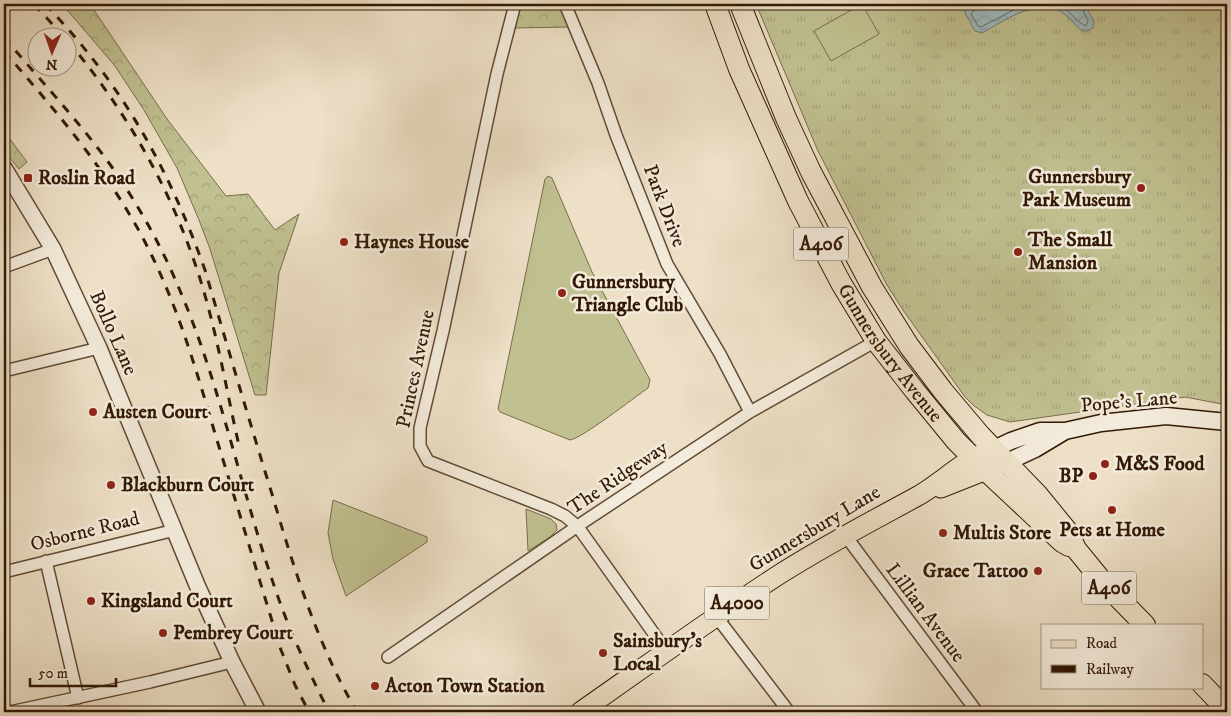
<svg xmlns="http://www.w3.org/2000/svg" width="1231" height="716" viewBox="0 0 1231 716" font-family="'IM FELL DW Pica',serif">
<defs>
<pattern id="grass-tufts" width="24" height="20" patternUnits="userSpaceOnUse" patternTransform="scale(1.25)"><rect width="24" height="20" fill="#c0c090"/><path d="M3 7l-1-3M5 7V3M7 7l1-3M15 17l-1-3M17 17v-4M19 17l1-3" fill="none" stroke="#a5a47b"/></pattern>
<pattern id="forest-crowns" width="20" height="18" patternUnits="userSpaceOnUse" patternTransform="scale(1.25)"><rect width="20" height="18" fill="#c0c090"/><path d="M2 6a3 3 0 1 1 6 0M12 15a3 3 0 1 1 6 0" fill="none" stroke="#a5a47b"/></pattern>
<pattern id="water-waves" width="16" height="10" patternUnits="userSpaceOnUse" patternTransform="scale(1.25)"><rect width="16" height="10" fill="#9ebac0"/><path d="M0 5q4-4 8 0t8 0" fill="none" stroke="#899fa3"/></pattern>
</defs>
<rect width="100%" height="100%" fill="#ede0c7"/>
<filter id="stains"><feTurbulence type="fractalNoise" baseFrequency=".004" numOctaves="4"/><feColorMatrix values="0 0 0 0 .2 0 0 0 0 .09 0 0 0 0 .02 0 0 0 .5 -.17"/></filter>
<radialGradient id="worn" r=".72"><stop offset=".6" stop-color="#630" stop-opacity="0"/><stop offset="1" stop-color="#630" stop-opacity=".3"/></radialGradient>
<path fill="url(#grass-tufts)" stroke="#7a6c4a" d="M756,4H1227V405L1185,397L1010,422L987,415L973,405L965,397L903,310L887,285L818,151Z"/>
<path fill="url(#forest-crowns)" stroke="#7a6c4a" d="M62,4H90L167,119L226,196L248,194L275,230L299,214L279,273L266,395H255L210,249L199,220L177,168L144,110L115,66Z
M520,4H561L570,27L515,28Z
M4,131L27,162L19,169L4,151Z"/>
<path fill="#c0c090" stroke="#7a6c4a" d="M862,4L879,34L831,61L814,31Z
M548,176L552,178L592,272L650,380L648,388C635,397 581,439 570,440L500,412L498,409L545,179Z
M333,500L427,537V542L346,596L333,559L328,533Z
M526,509L551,519L556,524L557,530L550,537L528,551Z"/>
<path fill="url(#water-waves)" stroke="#737a75" d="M975,4H1084L1094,21L1093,28L1087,31H1082C1074,24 1068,15 1058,10C1032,0 1004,21 982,33L975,31L965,13V9Z"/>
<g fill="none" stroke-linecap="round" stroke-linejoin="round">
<path stroke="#686a62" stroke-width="1" d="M976,4V8L971,14L978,26L981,27L1025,4
M1057,4C1069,9 1075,21 1086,26L1088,21L1080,4"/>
<defs>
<path id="minor" d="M515,4L497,74L443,331L420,428V446L428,461L551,509L565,516L578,527L667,652
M565,4L598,83L616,135L667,264L720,354L750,412
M4,267L53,249
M4,371L99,348
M845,535L977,712
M46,561L78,698
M4,572L175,530
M718,616L719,620L789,712
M388,657L585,521L750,412L876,341
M10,712L150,682L232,662"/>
<path id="tertiary" d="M4,168L53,249L99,348L197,585L232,662L258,712"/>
<path id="secondary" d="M994,449L1011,441L1040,431H1063
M1007,462L1035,449L1065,431L1101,423L1166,416L1227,422"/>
<path id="primary" d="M941,488L999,465
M580,712C646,666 712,618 780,574C824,546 870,522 916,497C940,484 959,463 986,452"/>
<g id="trunk">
<path id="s1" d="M715,4L739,69L798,201L841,283L876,341L915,391L956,441L985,470L1062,542L1069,546"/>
<path d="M740,4L786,118L811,172L872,287L909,346L943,391L981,436L1038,495L1069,533L1076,549L1103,582L1145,625"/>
<path d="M1202,684L1227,710"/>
</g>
</defs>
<use href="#minor" stroke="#624b35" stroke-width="14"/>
<use href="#tertiary" stroke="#624b35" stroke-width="18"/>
<use href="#secondary" stroke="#331904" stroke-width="19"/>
<use href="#primary" stroke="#331904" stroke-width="21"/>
<use href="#trunk" stroke="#331904" stroke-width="22"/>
<use href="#minor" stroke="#f3ebdb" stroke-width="11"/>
<use href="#tertiary" stroke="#f3ebdb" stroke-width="15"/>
<use href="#secondary" stroke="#f3ebdb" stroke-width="16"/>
<use href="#primary" stroke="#ede0c7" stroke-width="19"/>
<use href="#trunk" stroke="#ede0c7" stroke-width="20"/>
<path stroke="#331904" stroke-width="3" stroke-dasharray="9 9" stroke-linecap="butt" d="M34,4L65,38
M45,4C121,83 168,166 205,270C227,345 249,420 272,494C294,569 317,644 357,712
M4,37C39,79 77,119 109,163C136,201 160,243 178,286C221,385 241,492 277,594C291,635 310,674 329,712
M68,41C121,105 164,176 192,255C215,318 225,385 240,450
M4,51C59,115 115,179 152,256C180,313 198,376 216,437C238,508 259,579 281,650L295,685L309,712"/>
</g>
<g fill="#8f2418" stroke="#f3ebdb" stroke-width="2">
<rect x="23" y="173" width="10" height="10" rx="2.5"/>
<circle cx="1141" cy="188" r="5"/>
<circle cx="344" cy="242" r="5"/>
<circle cx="1018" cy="252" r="5"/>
<circle cx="562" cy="293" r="5"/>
<circle cx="93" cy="412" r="5"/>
<circle cx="1105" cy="464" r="5"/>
<circle cx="1093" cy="476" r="5"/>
<circle cx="111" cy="485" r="5"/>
<circle cx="1112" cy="510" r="5"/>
<circle cx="943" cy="533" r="5"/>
<circle cx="1038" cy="571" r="5"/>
<circle cx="91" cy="601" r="5"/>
<circle cx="163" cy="633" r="5"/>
<circle cx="603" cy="653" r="5"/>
<circle cx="375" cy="686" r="5"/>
</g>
<g text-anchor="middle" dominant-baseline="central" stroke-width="5" stroke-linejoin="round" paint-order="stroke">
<g fill="#f3ebdb" stroke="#6d5844" stroke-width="1">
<rect x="793.5" y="227.5" width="55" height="33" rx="4"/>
<rect x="1081.5" y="571.5" width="55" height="33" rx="4"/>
<rect x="704.5" y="586.5" width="65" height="33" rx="4"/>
</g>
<g font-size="19" font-weight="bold" fill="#331904">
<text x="821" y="244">A406</text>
<text x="1109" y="588">A406</text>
<text x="737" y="603">A4000</text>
</g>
<g font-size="20" font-weight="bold" fill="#331904" stroke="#f3ebdb" text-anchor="start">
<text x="1131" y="177" text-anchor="end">Gunnersbury<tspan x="1131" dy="23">Park Museum</tspan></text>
<text x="38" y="178">Roslin Road</text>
<text x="1028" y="240">The Small<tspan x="1028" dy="23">Mansion</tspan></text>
<text x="354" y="242">Haynes House</text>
<text x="572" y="282">Gunnersbury<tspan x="572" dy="23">Triangle Club</tspan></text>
<text x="103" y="412">Austen Court</text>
<text x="1115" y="464">M&amp;S Food</text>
<text x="1083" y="476" text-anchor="end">BP</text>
<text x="121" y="485">Blackburn Court</text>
<text x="1112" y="530" text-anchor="middle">Pets at Home</text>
<text x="953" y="533">Multis Store</text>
<text x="1028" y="571" text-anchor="end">Grace Tattoo</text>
<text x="101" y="601">Kingsland Court</text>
<text x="173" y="633">Pembrey Court</text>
<text x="613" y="641">Sainsbury's<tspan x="613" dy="23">Local</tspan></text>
<text x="385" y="686">Acton Town Station</text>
</g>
<g font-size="20" fill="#331904" stroke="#f3ebdb">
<text transform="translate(664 206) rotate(69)">Park Drive</text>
<text transform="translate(113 333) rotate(66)">Bollo Lane</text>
<text stroke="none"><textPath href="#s1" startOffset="392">Gunnersbury Avenue</textPath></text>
<text transform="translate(416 369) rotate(-78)">Princes Avenue</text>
<text transform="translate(1129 402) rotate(-5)">Pope's Lane</text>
<text transform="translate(618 478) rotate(-34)">The Ridgeway</text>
<text transform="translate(815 529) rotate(-31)">Gunnersbury Lane</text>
<text transform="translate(85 532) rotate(-14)">Osborne Road</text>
<text transform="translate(925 613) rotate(53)">Lillian Avenue</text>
</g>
</g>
<rect width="1231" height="716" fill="none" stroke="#ede0c7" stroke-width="20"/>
<rect x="5" y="5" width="1221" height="706" fill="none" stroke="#331904" stroke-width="2.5"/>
<rect x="10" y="10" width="1211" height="696" fill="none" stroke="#331904"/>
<rect x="1041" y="624" width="162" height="65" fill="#f3ebdb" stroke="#a69785"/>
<rect x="1051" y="640" width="25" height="8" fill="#ede0c7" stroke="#a69785"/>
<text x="1086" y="648" font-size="15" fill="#331904">Road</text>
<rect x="1051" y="665" width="25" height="8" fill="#331904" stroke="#a69785"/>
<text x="1086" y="674" font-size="15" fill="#331904">Railway</text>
<g transform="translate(52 52) rotate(182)"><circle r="24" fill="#f3ebdb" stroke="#a69785"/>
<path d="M0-4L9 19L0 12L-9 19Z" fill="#8f2418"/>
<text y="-8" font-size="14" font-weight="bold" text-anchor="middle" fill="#331904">N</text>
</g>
<path d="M30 678v8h86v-8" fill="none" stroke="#331904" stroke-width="2.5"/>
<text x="38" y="678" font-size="15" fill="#331904" stroke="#f3ebdb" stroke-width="4" paint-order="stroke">50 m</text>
<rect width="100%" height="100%" filter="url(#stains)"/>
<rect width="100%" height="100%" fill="url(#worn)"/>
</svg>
